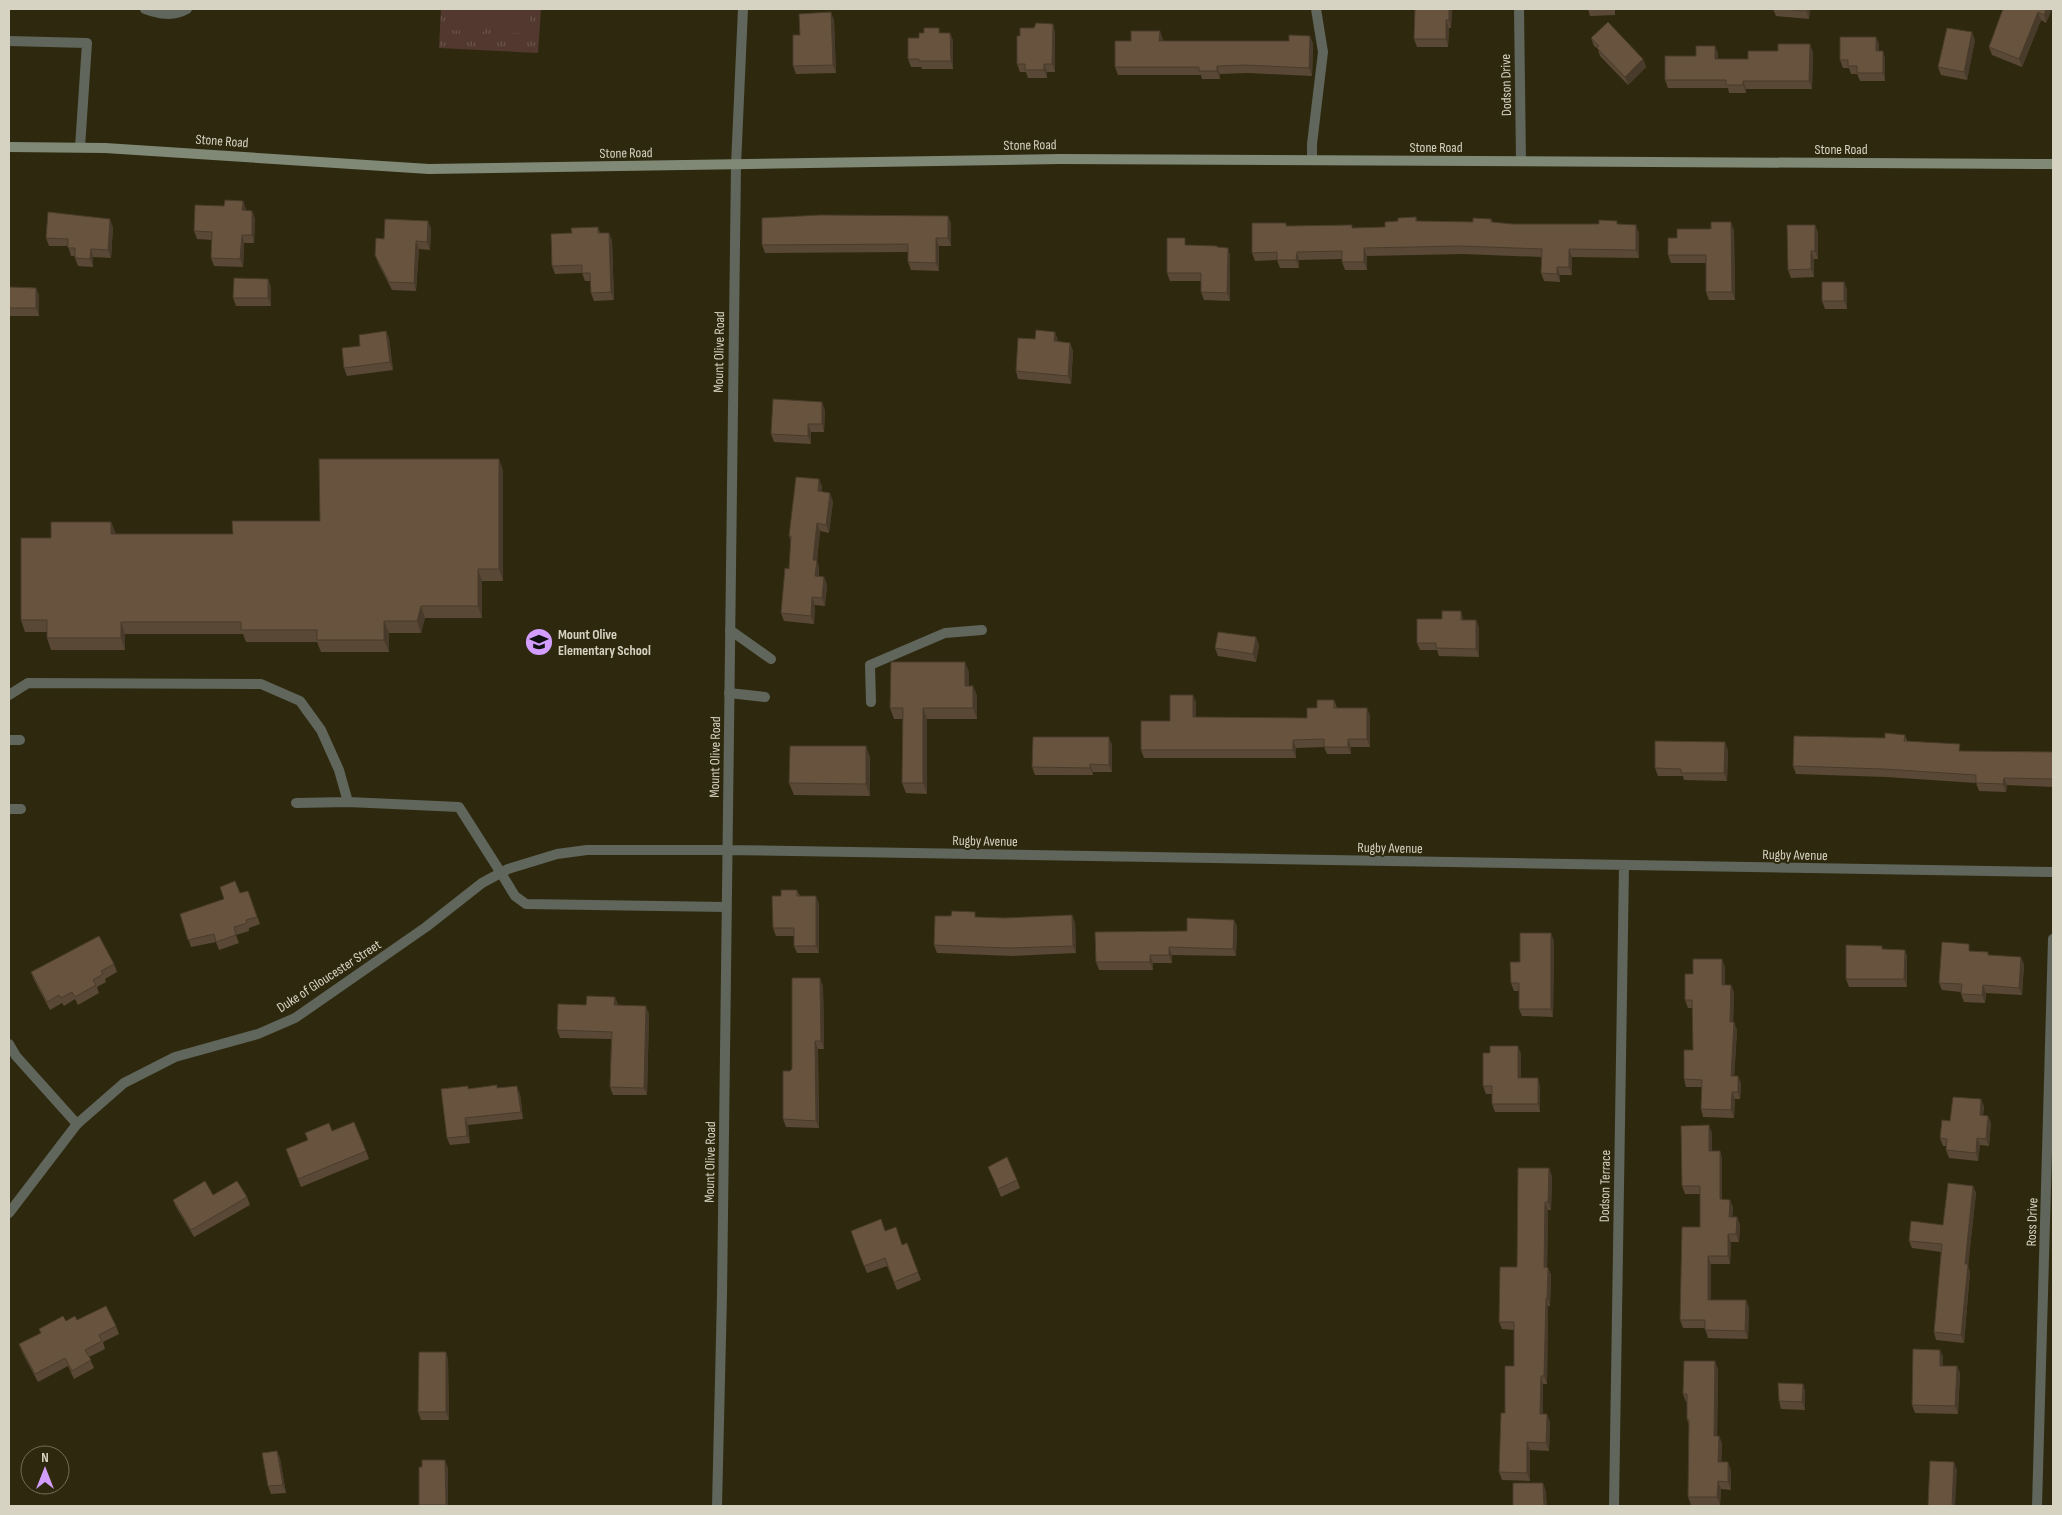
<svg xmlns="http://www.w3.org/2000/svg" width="2062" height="1515" viewBox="0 0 2062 1515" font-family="'Sofia Sans Condensed',sans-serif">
<defs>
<pattern id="park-tufts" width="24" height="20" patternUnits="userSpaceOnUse" patternTransform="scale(1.25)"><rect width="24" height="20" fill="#52382f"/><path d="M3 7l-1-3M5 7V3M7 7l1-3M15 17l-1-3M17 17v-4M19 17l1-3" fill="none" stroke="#6a544c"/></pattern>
</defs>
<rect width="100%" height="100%" fill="#2e290e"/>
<path fill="url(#park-tufts)" d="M441,9H541L538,53L439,48Z"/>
<path fill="#52382f" d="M453,9H486L485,32L452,30Z
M497,9H530L529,34L496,32Z"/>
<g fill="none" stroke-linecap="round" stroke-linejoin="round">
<path stroke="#60665b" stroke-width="10" d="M145,9C159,14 173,17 187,9
M9,41L87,43L80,147
M1312,160V144L1323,52L1316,9
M730,630L771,659
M729,693L765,697
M9,695L28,683L261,684L300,701L321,730L339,770L348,802
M871,702L870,665L945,633L982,630
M9,740H20
M296,803L348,802L459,807L501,873
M9,809H21
M9,1044L16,1056L77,1124"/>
<path stroke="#60665b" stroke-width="10" d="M1519,9L1521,161
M501,873L515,896L526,904L726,907
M9,1213L77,1124L124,1083L175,1057L258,1034L295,1018L426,927L482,883L508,869L557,854L587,850H727L2053,872
M717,1506L722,1295L736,165L743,9
M1614,1506L1624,866
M2037,1506L2053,939"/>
<path stroke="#7f8976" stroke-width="10" d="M9,147L105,148L429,169L1060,159L2053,164"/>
</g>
<path fill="#594835" d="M1415,9H1452L1451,28H1449L1448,47H1417L1414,39Z
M1588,9H1615V15L1590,16Z
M1773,9H1810L1809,19L1776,16Z
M2003,9H2052L2046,23L2041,20L2022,67L1992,55L1989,47Z
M834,20L836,73L796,74L793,66L800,35Z
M939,28L940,33H950L953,41V69H922L921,67H911L908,59L924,33Z
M1055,32V72H1047V78H1028L1026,72H1020L1017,64Z
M1310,36L1313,44L1312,76L1248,73L1220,74V79H1202L1201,75H1118L1115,67L1131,41L1163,39V41H1289Z
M1876,37L1879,45V51H1883L1885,59V81H1860L1857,74H1851L1849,68H1843L1840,60Z
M1591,38L1643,59L1646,67L1628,85L1600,56L1598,49L1594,46Z
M1975,40L1967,80L1941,75L1938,67Z
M1715,46L1718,54V59H1748L1813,52L1812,89H1746V93H1729L1728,88H1668L1665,80L1696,56Z
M243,201L246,210L252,211L255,219L254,243H244L243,267L214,266L211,258L212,240L197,239L194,231L224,206Z
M948,216L951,224V246H939V271L911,270L908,262V252L765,253L762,245Z
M1416,217L1417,221L1473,222L1491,219L1493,222L1512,224H1619L1639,233V258L1572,257V275H1560V282L1544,281L1541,273L1542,257L1463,254L1367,256V270H1345L1342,262V259L1299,260V268H1280L1277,260L1255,261L1252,253L1286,223L1287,226L1354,228L1385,227L1398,221Z
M428,221L431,229L430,250L419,249L416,291L392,290L378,263L375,255L384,239Z
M1815,225L1818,233V259H1814V277L1791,278L1788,270Z
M113,227L111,258L93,257V267L78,266L75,258V256H71L68,246H49L46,238Z
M598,227L600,233H609L612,241L614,300L594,301L591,293L590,281H585L582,273L555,274L552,266L572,233Z
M1711,229L1734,230L1735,300H1709L1706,292V263H1671L1668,255L1677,238Z
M1187,245L1228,248L1230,256V301L1204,300L1201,292V281H1170L1167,273Z
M268,279L271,287V306H236L233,298Z
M1844,282L1847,290V309H1825L1822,301Z
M9,287L36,288L39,296V316H9Z
M386,331L389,339L393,370L347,376L344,368L360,346Z
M1035,339L1058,340V342L1070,343L1073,351L1071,384L1018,379L1016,371Z
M825,410L824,432H811V444L774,442L771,434Z
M499,459L503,471V581H482V618H425L421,633H389V652H321L317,642H246L243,634H125V650H51L47,638V632H25L21,620L111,522L116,534H233L320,521Z
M819,479L822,487L821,492L833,501L829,533L820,531L817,561L819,568V576L824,577L827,585L825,606L815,605L814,624L784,621L781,613L789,569L791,541L789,536Z
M1461,611L1463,620H1476L1479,628V657L1439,656L1437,650H1420L1417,643L1442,619Z
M1256,637L1259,645L1256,662L1218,656L1215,648Z
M969,672V686H973L977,696V719H927V794L906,793L902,783L903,719H894L890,708Z
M1334,700L1337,708L1370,715V747H1351V754H1327L1324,747L1296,748V758H1144L1141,750L1170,721L1196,702V717L1307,718L1317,708Z
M1905,735L1907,741L1962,751L2053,752V787L2007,785L2006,792L1979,791L1976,783L1886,777L1796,774L1793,766Z
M1112,745V772H1093V775H1035L1032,767Z
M866,746L870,758V796L794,795L789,783Z
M1728,750L1727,781L1684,780L1683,776H1658L1655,768Z
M797,890L800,896L819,904V953H797L794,946V936H776L773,928L781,896Z
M248,891L260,924L249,928V931L236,935L239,943L219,950L216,942L191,947L180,914Z
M1072,915L1075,923L1076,953L1012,956L937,953L934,945L976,917L1005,918Z
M1234,920L1237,927L1236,956L1172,955V963H1153V970H1099L1096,962L1187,931Z
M1554,941L1553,1017L1522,1016L1519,1009V991H1514L1511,983Z
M1905,950L1907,957V987H1849L1846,979Z
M1972,951L2024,964L2022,995L1986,993L1985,1003L1964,1002L1961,994V992L1942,990L1939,983Z
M114,964L117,972L105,979L106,982L97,987L99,993L78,1005L75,999L64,1006L62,1003L50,1010L34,980L31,972Z
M1725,967V985L1734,992L1733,1022L1737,1030L1734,1076H1738L1741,1084L1740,1099H1735L1734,1118L1703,1117L1701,1109L1702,1087H1686L1684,1079L1693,1050V1008H1688L1685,1000L1693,974Z
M823,986L824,1049H818L819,1128L786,1127L783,1119L790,1071L792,1069Z
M618,1004V1005L649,1014L647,1095H613L610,1087L611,1039L560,1038L557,1030L586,1005Z
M1521,1054V1078L1540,1086V1112H1495L1492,1104V1094H1486L1483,1086Z
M469,1088H498L520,1094L523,1119L468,1125L470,1143L450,1145L447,1138Z
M1981,1099L1984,1107L1983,1115L1988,1116L1991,1123L1989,1146L1980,1145L1978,1161L1949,1158L1946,1150V1146H1943L1940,1138L1950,1121Z
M332,1131L366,1151L369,1159L301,1187L289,1157Z
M1712,1133V1151H1720L1722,1159V1199L1733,1207L1732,1217H1737L1740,1225L1739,1242H1731L1730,1264H1711V1300H1746L1749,1308L1748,1339L1708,1338L1705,1328H1683L1680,1320L1700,1227V1194H1685L1682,1186Z
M988,1167L1017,1180L1020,1188L1001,1197Z
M1552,1176L1551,1210H1548L1547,1267L1548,1268L1551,1275L1550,1306H1548L1547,1384H1543V1414L1550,1422L1549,1451L1530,1450V1481L1502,1480L1499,1472L1505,1413L1514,1366V1330L1502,1329L1499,1322L1517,1267Z
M1973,1186L1976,1193L1968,1266L1970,1272L1964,1343L1936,1340L1934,1332L1941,1252L1912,1248L1909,1241L1943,1225Z
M213,1195L247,1197L250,1205L194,1237L176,1207L173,1200Z
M851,1231H885L902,1245L907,1243L921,1280L897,1290L887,1266L867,1273Z
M77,1320L116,1326L119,1334L103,1342L105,1349L89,1357L94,1368L74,1379L68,1366L38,1382L22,1352L19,1344L41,1333L39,1329L66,1321Z
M1943,1357V1366H1957L1960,1374L1958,1414L1915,1413L1912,1405Z
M448,1359L449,1420H421L418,1412Z
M1718,1369L1717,1436H1719L1722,1444L1721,1462L1731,1470V1490L1721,1489L1720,1505H1691L1688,1497L1689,1425L1687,1419V1402H1686L1683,1394Z
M1803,1384L1805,1392V1410L1781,1409L1779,1401Z
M277,1451L280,1459L286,1493L271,1494L268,1486Z
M448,1468V1506H419V1505Z"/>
<path fill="#493b2b" d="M1449,9H1452L1451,28L1449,20Z
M1807,9H1810L1809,19L1806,11Z
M2046,9H2052L2046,23L2044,15Z
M831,12L834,20L836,73L833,65Z
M2038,12L2041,20L2022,67L2019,59Z
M1446,20L1449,28L1448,47L1446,39Z
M1053,24L1055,32V72L1052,64Z
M1160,31L1163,39L1162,49L1159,41Z
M1972,32L1975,40L1967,80L1964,72Z
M950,33L953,41V69L951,61Z
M1310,36L1313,44L1312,76L1309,68Z
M1876,37L1879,45V59L1876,51Z
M1810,44L1813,52L1812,89L1809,81Z
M1715,46L1718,54V67L1715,59Z
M1883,51L1885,59V81L1883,73Z
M1643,59L1646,67L1628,85L1625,77Z
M1044,64L1047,72V78L1044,70Z
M1217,66L1220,74V79L1217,71Z
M1743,81L1746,89V93L1743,85Z
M243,201L246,209L245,218L242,210Z
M252,211L255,219L254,243L252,235Z
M948,216L951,224V246L948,238Z
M110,219L113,227L111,258L108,250Z
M428,221L431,229L430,250L427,242Z
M1731,222L1734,230L1735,300L1732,292Z
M1636,225L1639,233V258L1636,250Z
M1815,225L1818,233V259L1815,251Z
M609,233L612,241L614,300L611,292Z
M242,235L244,243L243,267L240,259Z
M936,238L939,246V271L936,263Z
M416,241L419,249L416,291L414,283Z
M1228,248L1230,256V301L1227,293Z
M1364,248L1367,256V270L1364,262Z
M91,249L93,257V267L90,259Z
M1569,249L1572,257V275L1569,267Z
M1811,251L1814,259V277L1811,269Z
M1297,252L1299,260V268L1296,260Z
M1557,267L1560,275V282L1557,274Z
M268,279L271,287V306L268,298Z
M1844,282L1847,290V309L1844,301Z
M36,288L39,296V316L36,308Z
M386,331L389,339L393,370L390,362Z
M1055,332L1058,340L1057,349L1054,341Z
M1070,343L1073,351L1071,384L1068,376Z
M822,402L825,410L824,432L822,424Z
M808,424L811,432V444L808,436Z
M499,459L503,471V581L499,569Z
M819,479L822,487L821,499L818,491Z
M830,493L833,501L829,533L826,525Z
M111,522L116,534H111Z
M817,523L820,531L817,561L819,568L818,584L815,576L813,560Z
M478,569L482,581V618L478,606Z
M824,577L827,585L825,606L822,598Z
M812,597L815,605L814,624L811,616Z
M421,606L425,618L421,633L417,621Z
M1461,611L1463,619V628L1461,620Z
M1476,620L1479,628V657L1476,649Z
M384,621L389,633V652L384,640Z
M121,622L125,634V650L121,638Z
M1256,637L1259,645L1256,662L1253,654Z
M965,662L969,672V696L965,686Z
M973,686L977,696V719L973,708Z
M1193,695L1196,702V725L1193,717Z
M923,708L927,719V794L923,783Z
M1367,708L1370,715V747L1367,739Z
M1109,737L1112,745V772L1109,765Z
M1348,739L1351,747V754L1348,747Z
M1293,740L1296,748V758L1293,750Z
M1725,742L1728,750L1727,781L1724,773Z
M866,746L870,758V796L866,784Z
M1090,764L1093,772V775L1090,768Z
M2004,778L2007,785L2006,792L2003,784Z
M816,896L819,904V953L816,946Z
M1072,915L1075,923L1076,953L1073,946Z
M1234,920L1237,927L1236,956L1233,949Z
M1551,933L1554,941L1553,1017L1551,1009Z
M1169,947L1172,955V963L1169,955Z
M1905,950L1907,957V987L1904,979Z
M1150,955L1153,963V970L1150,962Z
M2021,957L2024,964L2022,995L2019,988Z
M1722,959L1725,967V992L1722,985Z
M820,978L823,986L824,1049L821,1041Z
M1731,985L1734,992L1733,1030L1730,1022Z
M1983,985L1986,993L1985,1003L1982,995Z
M615,997L618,1004L617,1013L614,1005Z
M646,1006L649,1014L647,1095L644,1088Z
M1734,1022L1737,1030L1734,1083L1731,1076Z
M815,1041L818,1049L819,1128L816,1121Z
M1518,1046L1521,1054V1086L1518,1078Z
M1738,1076L1741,1084L1740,1099L1738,1092Z
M1538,1078L1540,1086V1112L1538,1104Z
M517,1086L520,1094L523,1119L521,1112Z
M1732,1092L1735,1099L1734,1118L1731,1110Z
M1981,1099L1984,1107L1982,1123L1980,1115Z
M1988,1116L1991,1123L1989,1146L1986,1139Z
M465,1118L468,1125L470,1143L467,1136Z
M1709,1125L1712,1133V1159L1709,1151Z
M1977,1138L1980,1145L1978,1161L1976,1153Z
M1720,1151L1722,1159V1207L1720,1199Z
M1549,1168L1552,1176L1551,1210L1548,1202Z
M1973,1186L1976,1193L1968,1266L1970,1272L1964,1343L1961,1335L1965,1264Z
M1730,1200L1733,1207L1732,1225L1729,1217Z
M1545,1202L1548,1210L1547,1275L1544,1267Z
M1737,1217L1740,1225L1739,1242L1736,1234Z
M1728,1234L1731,1242L1730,1264L1728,1256Z
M1708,1256L1711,1264V1308L1708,1300Z
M1548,1268L1551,1275L1550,1306L1547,1298Z
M1546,1298L1548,1306L1547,1384L1544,1376Z
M1746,1300L1749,1308L1748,1339L1745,1331Z
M1940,1350L1943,1357V1374L1940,1366Z
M446,1352L448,1359L449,1420L446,1412Z
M1715,1361L1718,1369L1717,1444L1714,1436Z
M1957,1366L1960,1374L1958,1414L1955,1406Z
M1541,1376L1543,1384V1422L1540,1414Z
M1803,1384L1805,1392V1410L1802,1402Z
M1547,1414L1550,1422L1549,1451L1546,1443Z
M1719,1436L1722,1444L1721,1470L1718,1462Z
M1527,1442L1530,1450V1481L1527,1473Z
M277,1451L280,1459L286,1493L283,1485Z
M445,1460L448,1468V1506H446V1505Z
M1728,1462L1731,1470V1490L1728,1482Z
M1954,1462L1957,1470L1955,1506H1952Z
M1718,1481L1721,1489L1720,1505L1717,1497Z
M1543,1483L1546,1491L1547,1506H1544Z"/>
<path fill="#68543e" stroke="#493b2b" d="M1415,9H1449V20H1446V39H1414Z
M1779,9H1807L1806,11Z
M2003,9H2046L2044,15L2038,12L2019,59L1989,47Z
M831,12L833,65L793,66V35H800L799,14Z
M1608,22L1643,59L1625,77L1597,48L1599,46L1591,38Z
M1036,23L1053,24L1052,64H1044V70H1025V64H1017V36H1020V28H1034Z
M924,28H939V33H950L951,61H919V59H908V38H919V33H924Z
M1947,28L1972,32L1964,72L1938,67Z
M1131,31H1160L1159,41H1289V35L1310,36L1309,68L1245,65L1217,66V71H1199V67H1115V41H1131Z
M1840,37H1876V51H1883V73H1857V66H1848V60H1840Z
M1778,44H1810L1809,81H1743V85H1726V80H1665V56H1696V46H1715V59H1748V51H1778Z
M225,200L243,201L242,210L252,211V235H242L240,259L211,258L212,232L194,231L195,205L224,206Z
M48,212L110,219L108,250L91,249L90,259L75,258V248H68V239L46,238Z
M821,215L948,216V238H936V263L908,262V244L762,245V218Z
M1416,217V221L1473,222V218L1491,219V222L1512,224H1599V220L1617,221V224L1636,225V250L1569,249V267H1557V274L1541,273L1542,249L1461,246L1364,248V262H1342V251L1297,252L1296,260H1277V252L1252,253V223H1286V226L1352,225V228L1385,227V222L1398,221V218Z
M385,219L428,221L427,242L416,241L414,283L389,282L375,255L376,238L384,239Z
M1711,222H1731L1732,292H1706V255H1668V238H1677V229H1711Z
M1787,225H1815V251H1811V269L1788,270Z
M598,227V233H609L611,292L591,293L590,273H582V265L552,266L551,234L572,233L571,228Z
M1167,238H1185V245L1217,246V247L1228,248L1227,293L1201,292V273H1167Z
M234,278L268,279V298H233Z
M1822,282H1844V301H1822Z
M9,287L36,288V308H9Z
M1036,330L1055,332L1054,341L1070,343L1068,376L1016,371L1018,338L1035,339Z
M386,331L390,362L344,368L342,348L360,346L359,335Z
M773,399L822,402V424H808V436L771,434Z
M319,459H499V569H478V606H421L417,621H384V640H317V630H241V622H121V638H47V620H21V538H51V522H111V534H233L232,521H320Z
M796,477L819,479L818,491L830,493L826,525L817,523L813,560H817L815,576L824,577L822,598L812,597L811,616L781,613L785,568L789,569L791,536H789Z
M1442,611H1461V620H1476V649L1436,648V643H1417V619H1442Z
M1218,632L1256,637L1253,654L1215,648Z
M891,662H965V686H973V708H923V783H902L903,708H890Z
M1170,695H1193V717L1307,718V708H1317V700H1334V708H1367V739H1348V747H1324V739L1293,740V750H1141V721H1170Z
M1885,733L1905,735L1904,741L1960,744L1959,751L2053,752V779L2004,778L2003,784L1976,783V775L1883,769L1793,766L1794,736L1885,738Z
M1033,737H1109V765L1090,764V768L1032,767Z
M1655,741L1725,742L1724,773H1681V769L1655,768Z
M790,746H866V784L789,783Z
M235,881L240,893L248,891L257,917L246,920L247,923L234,927L236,935L216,942L214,934L188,940L180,914L224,899L220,887Z
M781,890H797V896H816V946H794V928H773L772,896H781Z
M952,911L975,912V917L1005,918L1072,915L1073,946L1009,948L934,945L935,916H951Z
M1187,918L1234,920L1233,949L1169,947V955H1150V962H1096L1095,932L1187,931Z
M1520,933H1551V1009H1519V983H1511L1510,962H1520Z
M99,936L114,964L101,971L103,974L93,980L96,985L75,997L72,992L61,998L59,995L47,1002L31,972Z
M1942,942L1969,944V951L1988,952V955L2021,957L2019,988L1983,985L1982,995L1961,994L1962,984L1939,983Z
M1846,945L1882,946V949L1905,950L1904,979H1846Z
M1693,959H1722V985H1731L1730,1022H1734L1731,1076H1738V1092H1732L1731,1110L1701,1109L1702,1080L1684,1079V1050H1693L1692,1000H1685V974H1693Z
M792,978H820L821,1041H815L816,1121L783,1119V1071H790L792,1069Z
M587,996L615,997L614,1005L646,1006L644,1088L610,1087L612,1032L557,1030L558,1004L586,1005Z
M1490,1046H1518V1078H1538V1104H1492V1086H1483V1053H1490Z
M497,1085V1088L517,1086L521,1112L465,1118L467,1136L447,1138L441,1089L468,1086V1089Z
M1953,1097L1981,1099L1980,1115L1988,1116L1986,1139L1977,1138L1976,1153L1946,1150L1947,1139L1940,1138L1942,1120L1950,1121Z
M354,1122L366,1151L298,1179L286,1149L308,1140L305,1133L329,1123L332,1131Z
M1709,1125V1151H1720V1199L1730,1200L1729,1217H1737L1736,1234H1728V1256H1708V1300H1746L1745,1331L1705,1330V1320H1680L1682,1227H1700V1186H1682L1681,1126Z
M1007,1157L1017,1180L998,1189L988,1167Z
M1518,1168H1549L1548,1202H1545L1544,1267L1548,1268L1547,1298H1546L1544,1376H1541L1540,1414H1547L1546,1443L1527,1442V1473L1499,1472L1501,1413H1505V1366H1514V1322H1499L1500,1267H1517Z
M205,1181L213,1195L237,1181L247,1197L191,1230L173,1200Z
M1948,1183L1973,1186L1965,1264H1968L1961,1335L1934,1332L1942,1244L1909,1241L1911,1221L1943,1225Z
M881,1219L885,1231L896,1227L902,1245L907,1243L918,1272L894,1282L885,1258L864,1266L851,1231Z
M106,1306L116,1326L99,1335L102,1341L85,1350L91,1360L72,1371L65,1358L35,1374L19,1344L41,1333L39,1329L63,1316L66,1321L75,1316L77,1320Z
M1913,1349L1940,1350V1366H1957L1955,1406L1912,1405Z
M419,1352H446V1412H418Z
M1684,1361H1715L1714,1436H1719L1718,1462H1728V1482L1718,1481L1717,1497H1688L1689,1420L1687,1419V1394H1683Z
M1778,1383L1803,1384L1802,1402L1779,1401Z
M277,1451L283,1485L268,1486L262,1453Z
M422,1460H445L446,1505H419V1467H422Z
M1930,1461L1954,1462L1952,1506H1928Z
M1513,1483H1543L1544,1506H1513Z"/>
<defs>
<symbol id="school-disc" viewBox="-11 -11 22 22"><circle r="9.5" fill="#d29dfd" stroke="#2e290e"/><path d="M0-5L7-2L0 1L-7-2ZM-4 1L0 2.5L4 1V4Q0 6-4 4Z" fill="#111"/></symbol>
</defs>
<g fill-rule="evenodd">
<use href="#school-disc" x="523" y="626" width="32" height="32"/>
</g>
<g text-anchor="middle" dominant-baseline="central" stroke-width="4" stroke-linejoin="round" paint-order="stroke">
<g font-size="14" fill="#d6d3c3" stroke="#2e290e">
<text transform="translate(1506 85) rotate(-91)">Dodson Drive</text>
<text transform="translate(222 141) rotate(4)">Stone Road</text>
<text transform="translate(1030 145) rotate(-1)">Stone Road</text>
<text x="1436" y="147">Stone Road</text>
<text x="1841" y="149">Stone Road</text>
<text transform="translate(626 153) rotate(-1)">Stone Road</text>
<text transform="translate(719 352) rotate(-89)">Mount Olive Road</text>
<text transform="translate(715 757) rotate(-89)">Mount Olive Road</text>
<text transform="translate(985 841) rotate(1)">Rugby Avenue</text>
<text transform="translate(1390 848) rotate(1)">Rugby Avenue</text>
<text transform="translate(1795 855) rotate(1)">Rugby Avenue</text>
<text transform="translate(329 976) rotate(-33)">Duke of Gloucester Street</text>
<text transform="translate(710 1162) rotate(-89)">Mount Olive Road</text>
<text transform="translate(1605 1186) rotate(-89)">Dodson Terrace</text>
<text transform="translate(2032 1222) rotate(-88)">Ross Drive</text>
</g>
<g font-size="14" font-weight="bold" fill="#d6d3c3" stroke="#2e290e" text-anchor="start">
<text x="558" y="634">Mount Olive<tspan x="558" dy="16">Elementary School</tspan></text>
</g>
</g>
<rect width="2062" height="1515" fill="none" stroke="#d6d3c3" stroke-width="20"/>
<g transform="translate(45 1470)"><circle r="24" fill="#2e290e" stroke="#716d56"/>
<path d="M0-4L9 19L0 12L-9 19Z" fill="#d29dfd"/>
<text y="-8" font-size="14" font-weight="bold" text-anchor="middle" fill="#d6d3c3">N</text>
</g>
</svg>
